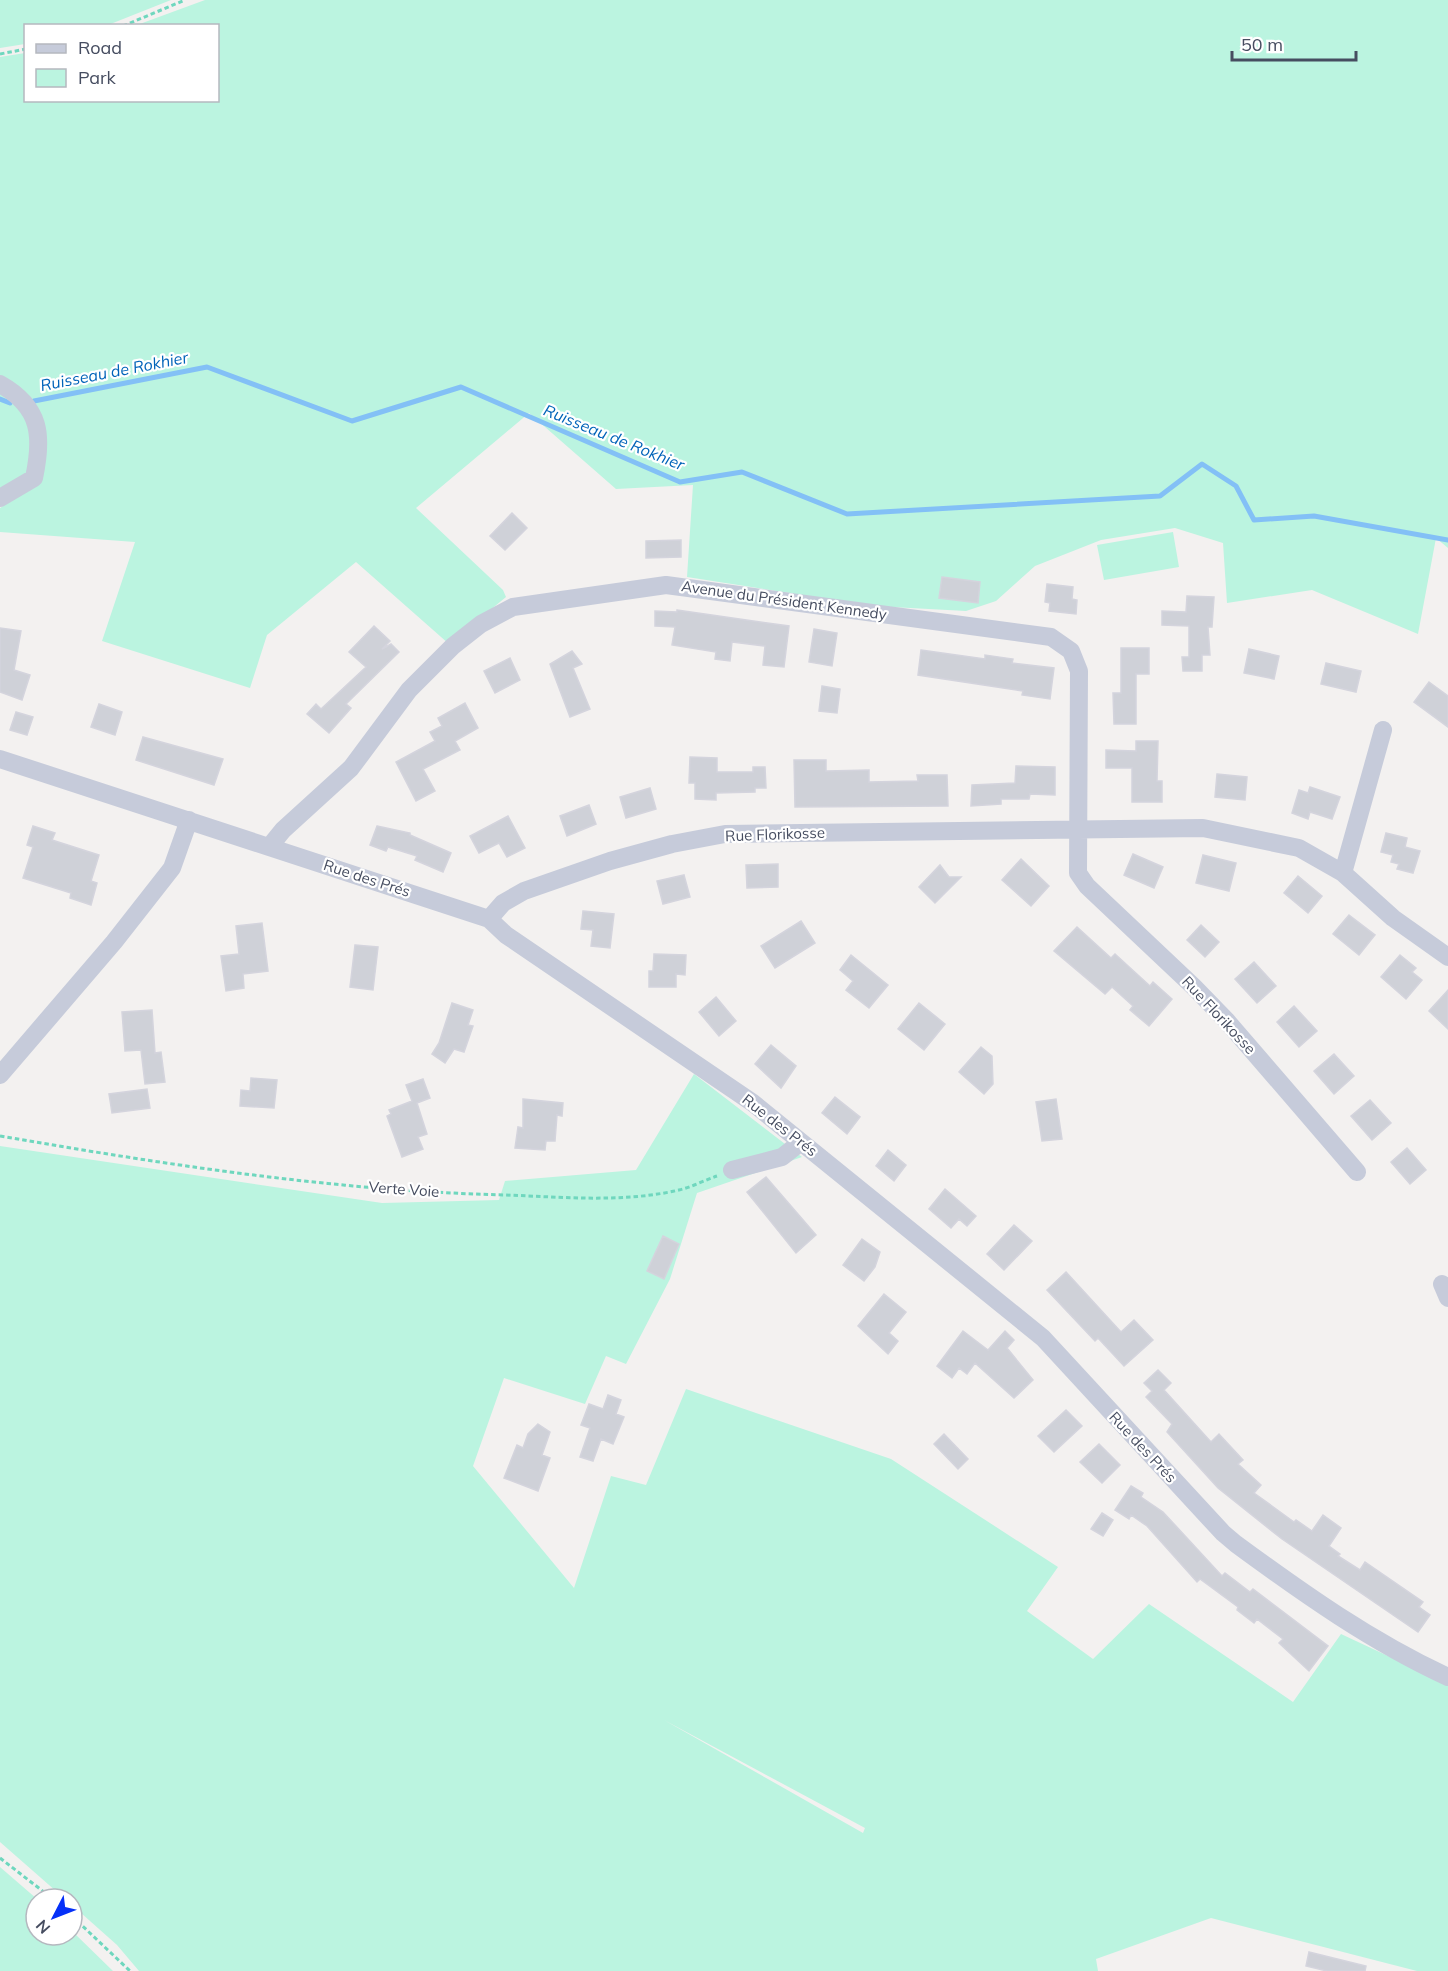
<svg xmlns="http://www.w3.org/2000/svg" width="1448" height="1971" viewBox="0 0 1448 1971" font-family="Mulish,sans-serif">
<rect width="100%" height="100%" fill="#f3f1f0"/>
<path fill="#bbf4e0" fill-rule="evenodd" d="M0,0H171L108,25L26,26L25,44L0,48Z
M205,0H1448V548L1436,538L1418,634L1312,590L1227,603L1223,543L1175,528L1101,540L1035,566L996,601L966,611L873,606L687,577L693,485L616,489L529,413L416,508L503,590L506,597L449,644L356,562L267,635L250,688L102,641L135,542L0,532V508L40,482L0,492V57L25,53L26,100H218V26L137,25Z
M1173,532L1179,567L1104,580L1097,545Z
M694,1074L802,1157L697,1193L670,1279L626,1364L606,1356L585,1404L504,1378L473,1466L574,1588L611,1476L646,1485L686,1389L891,1459L1058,1567L1027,1611L1093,1659L1149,1604L1293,1702L1341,1634L1448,1684V1971H1417L1211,1918L1096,1959L1098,1971H139L117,1945L72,1905V1899H65L0,1842V1146L382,1203L499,1200L505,1181L636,1170ZM664,1720L865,1828L863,1833Z
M0,1867L37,1899L36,1935H72V1931L113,1971H0Z"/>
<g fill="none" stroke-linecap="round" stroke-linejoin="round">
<path stroke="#83c0f6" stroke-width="5" d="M0,399L10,403
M34,401L207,367L352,421L461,387L680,482L742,472L847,514L1160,496L1202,464L1236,486L1254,520L1314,516L1448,540"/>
</g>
<path fill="#cfd1d8" stroke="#d4d4dd" stroke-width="1.5" d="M512,513L527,528L505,550L490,536Z
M681,540V557L646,558V541Z
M942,577L980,582L978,603L939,598Z
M1047,584L1073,587L1072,599L1077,600L1076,614L1049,611L1050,603L1045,602Z
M1187,596L1214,597L1212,627H1208L1210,655H1202V671H1183L1182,657H1189V626L1162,625V611L1186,612Z
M677,610L789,626L784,667L763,665L765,646L732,642L730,661L715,659L716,652L672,645L675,627L655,626V611L677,612Z
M374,626L390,641L382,649L391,644L399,652L346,704L351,708L329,733L307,714L316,704L321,709L366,667L349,652Z
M0,628L21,631L14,670L30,675L22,700L0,692Z
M814,629L837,633L832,666L809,662Z
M1121,648H1149V674H1136V724H1114L1113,693H1121Z
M1249,649L1279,656L1274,679L1244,673Z
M921,650L985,659V655L1013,659L1012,663L1054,668L1050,699L1022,695L1023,691L918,675Z
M572,651L582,664L573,668L590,709L570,717L550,664Z
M510,658L520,680L495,693L484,671Z
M1326,663L1361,671L1356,692L1321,684Z
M1429,682L1448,696V727L1414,702Z
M822,686L840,689L837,713L819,711Z
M465,703L478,728L455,741L460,750L423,769L435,791L416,801L396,762L435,741L430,732L442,726L438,718Z
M99,704L122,712L115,735L91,727Z
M16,712L33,717L27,735L10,730Z
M143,737L223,759L214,785L136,760Z
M1136,741H1158L1157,781H1162V802H1132V768H1106V750L1136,751Z
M690,757L717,758V772H753V767H765L766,788H755V792L716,793V800L695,799V783H689Z
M794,760H826V771L869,770V782L918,781L917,775H947L948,806L795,807Z
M1016,766L1055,767V795L1030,794L1029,799H1001V804L971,806L972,785L1015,783Z
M1217,774L1247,777L1245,800L1215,797Z
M1310,787L1340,797L1332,819L1310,812L1308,819L1292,813L1299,790L1308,793Z
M650,788L656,809L626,818L620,797Z
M589,805L596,824L567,836L560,816Z
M508,816L525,848L507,857L499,843L479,853L470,836Z
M33,826L55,833L52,840L99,855L91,881L97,883L91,905L70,898L71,893L23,878L33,847L27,845Z
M377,826L410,833V835L451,853L443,872L415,860L417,856L388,847L386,851L370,845Z
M1386,833L1407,838L1405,847L1420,851L1413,873L1397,869L1399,864L1391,862L1393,855L1381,852Z
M1133,854L1163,867L1154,888L1124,875Z
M1203,855L1236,863L1229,891L1196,883Z
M1021,859L1049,886L1031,906L1002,880Z
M778,864V887L747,888L746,865Z
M940,865L949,877H961L935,903L919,887Z
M684,875L690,897L663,904L657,881Z
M1298,876L1322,896L1308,913L1284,893Z
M583,911L614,914L610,948L591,946L593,930L581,929Z
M1349,915L1375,935L1359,955L1333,934Z
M801,921L815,943L775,968L761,946Z
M262,923L268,971L243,974L244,988L226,991L221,956L239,954L236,926Z
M1201,925L1219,942L1205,957L1187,940Z
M1077,927L1111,958L1115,954L1150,986L1153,982L1172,999L1149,1026L1130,1010L1133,1006L1112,987L1105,994L1054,951Z
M355,945L378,947L373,990L350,987Z
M654,954L686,955L685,975L676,974V987H649V971H653Z
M851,955L888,985L869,1008L846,990L853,981L840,970Z
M1400,955L1416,968L1412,972L1422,980L1406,999L1381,977Z
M1254,962L1276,986L1257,1003L1235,979Z
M1448,990V1029L1429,1011Z
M716,997L736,1021L719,1036L699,1012Z
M452,1003L473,1010L468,1025L473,1026L464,1052L454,1049L445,1063L432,1054L439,1043Z
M919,1003L945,1024L924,1050L898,1029Z
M1294,1006L1317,1031L1299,1047L1277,1022Z
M152,1010L155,1053L161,1052L165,1082L145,1084L141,1050L125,1051L122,1012Z
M771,1045L796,1066L781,1088L755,1064Z
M981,1047L992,1056L993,1084L984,1094L959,1072Z
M1334,1054L1354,1076L1334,1094L1314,1071Z
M251,1078L277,1080L274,1108L240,1106L241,1090L250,1091Z
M423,1079L430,1098L417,1103L427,1134L418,1137L423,1149L402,1157L387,1116L391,1114L389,1110L412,1101L406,1085Z
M147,1089L150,1108L112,1113L109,1094Z
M835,1097L860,1117L847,1134L822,1113Z
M523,1099L563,1103L562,1116L557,1115L555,1141H546L545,1150L515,1148L518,1127L523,1128Z
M1056,1099L1062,1139L1042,1141L1036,1102Z
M1370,1100L1391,1123L1372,1140L1351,1116Z
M1407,1148L1426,1170L1410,1184L1391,1162Z
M888,1150L906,1165L894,1181L876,1166Z
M766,1177L816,1235L796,1253L747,1192Z
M945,1189L976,1216L967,1226L959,1219L951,1228L929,1209Z
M1014,1225L1032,1241L1004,1270L987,1254Z
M663,1236L679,1244L664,1279L647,1271Z
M862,1239L880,1252L875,1267L864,1281L843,1265Z
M1066,1272L1121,1332L1134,1320L1153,1340L1124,1366L1098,1338L1095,1341L1047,1290Z
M884,1294L906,1312L889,1333L898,1341L888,1354L858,1326Z
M963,1331L988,1350L1005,1331L1014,1340L1007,1348L1033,1380L1014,1398L975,1363L967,1374L959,1368L952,1378L937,1366Z
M1158,1370L1171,1383L1164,1390L1211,1442L1219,1434L1243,1460L1238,1464L1261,1485L1254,1493L1294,1522L1296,1520L1312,1531L1323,1515L1341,1528L1329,1546L1340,1554L1338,1556L1360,1570L1365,1562L1423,1602L1419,1607L1430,1615L1418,1632L1282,1539L1218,1488L1167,1432L1172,1424L1146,1397L1152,1391L1144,1383Z
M608,1395L621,1400L616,1414L624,1417L613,1444L601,1439L593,1461L580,1457L590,1428L581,1425L589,1404L603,1409Z
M1066,1410L1082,1426L1054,1452L1038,1436Z
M538,1424L550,1432L542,1455L550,1458L538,1491L504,1478L517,1445L523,1448L528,1434Z
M944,1434L968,1459L958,1469L934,1444Z
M1099,1444L1120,1465L1102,1483L1080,1462Z
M1131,1486L1143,1493L1141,1497L1163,1512L1222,1576L1225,1573L1250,1592L1253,1589L1328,1646L1309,1671L1279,1643L1283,1639L1257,1619L1254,1623L1237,1610L1238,1607L1200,1579L1197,1582L1147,1526L1131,1515L1129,1519L1115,1510Z
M1102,1513L1113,1520L1103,1536L1091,1529Z
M1309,1952L1366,1966L1365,1971H1327L1306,1966Z"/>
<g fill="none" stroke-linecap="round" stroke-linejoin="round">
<path stroke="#6fd7be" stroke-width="3" stroke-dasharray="4.5 3" stroke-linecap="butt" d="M123,26L185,0
M0,54L26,49
M0,1136C168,1165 336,1191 506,1195C563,1197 623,1203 679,1190C692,1187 705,1180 717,1176
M0,1858L53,1899
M72,1916L130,1971"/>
<path stroke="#c6cbda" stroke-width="18" d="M0,384C41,407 43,436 34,478L0,498
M0,759L489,919L506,935L753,1103L1043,1338L1223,1533L1236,1544C1304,1594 1372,1642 1448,1677
M270,846L283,830L351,768L409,690L453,646L481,624L513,607L666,585L1051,637L1071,651L1079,671L1078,873L1087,886L1194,987L1226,1020L1357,1172
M1343,873L1383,730
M489,919L503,903L524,891L610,861L672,844L725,834L1203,828L1299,848L1343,873L1393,918L1448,957
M0,1075L114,942L172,868L189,820
M732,1170L782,1157L801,1142
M1442,1284L1448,1298"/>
</g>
<g text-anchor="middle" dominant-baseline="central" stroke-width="4.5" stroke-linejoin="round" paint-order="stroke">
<g font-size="15" fill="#464d60" stroke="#fff">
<text transform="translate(784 600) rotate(8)">Avenue du Président Kennedy</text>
<text transform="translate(775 834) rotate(-2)">Rue Florikosse</text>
<text transform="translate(367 878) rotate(18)">Rue des Prés</text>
<text transform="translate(1219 1015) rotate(47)">Rue Florikosse</text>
<text transform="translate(780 1125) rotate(38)">Rue des Prés</text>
<text transform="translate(404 1189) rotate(4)">Verte Voie</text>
<text transform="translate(1143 1447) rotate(47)">Rue des Prés</text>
</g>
<g font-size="16" font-style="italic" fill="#0063b9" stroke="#fff">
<text transform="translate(114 371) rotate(-11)">Ruisseau de Rokhier</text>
<text transform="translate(614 437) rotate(22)">Ruisseau de Rokhier</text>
</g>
</g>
<rect x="24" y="24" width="195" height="78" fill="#ffffff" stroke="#b5b8bf" stroke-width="1.5"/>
<rect x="36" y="44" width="30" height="9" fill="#c6cbda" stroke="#b5b8bf" stroke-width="1.5"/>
<text x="78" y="54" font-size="18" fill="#464d60">Road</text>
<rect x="36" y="69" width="30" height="18" fill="#bbf4e0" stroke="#b5b8bf" stroke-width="1.5"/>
<text x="78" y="84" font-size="18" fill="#464d60">Park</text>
<g transform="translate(54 1917) rotate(228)"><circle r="28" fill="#ffffff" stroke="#b5b8bf" stroke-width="1.5"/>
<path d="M0-4.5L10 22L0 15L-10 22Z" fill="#0530f8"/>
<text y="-9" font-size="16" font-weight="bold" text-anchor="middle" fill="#464d60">N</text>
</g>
<path d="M1232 51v9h124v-9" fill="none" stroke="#464d60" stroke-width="3"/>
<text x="1241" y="51" font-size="18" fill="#464d60" stroke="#ffffff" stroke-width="4.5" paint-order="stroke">50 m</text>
</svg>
